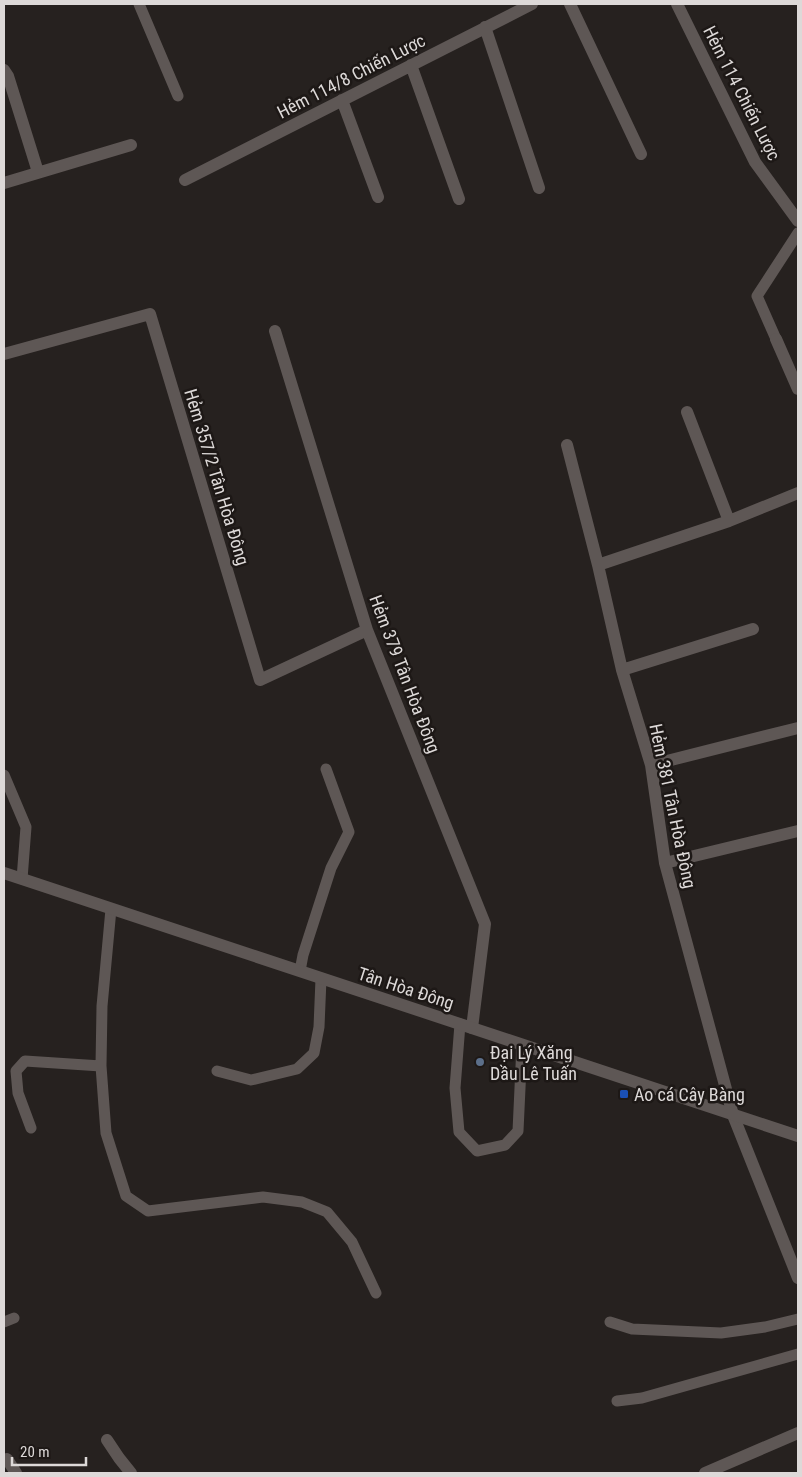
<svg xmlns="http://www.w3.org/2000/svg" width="802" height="1477" viewBox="0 0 802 1477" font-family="'Roboto Condensed',sans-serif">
<rect width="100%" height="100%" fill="#26211f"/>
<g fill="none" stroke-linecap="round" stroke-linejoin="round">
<path stroke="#5e5755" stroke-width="11" d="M139,4L178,96
M776,339L757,296L798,233
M4,775L26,827L22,879
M111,909L102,1006L101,1066L106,1133L126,1196L148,1211L263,1197L302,1202L327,1212L352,1242L376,1293
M300,971L303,955L331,868L349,832L326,769
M460,1024L455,1088L459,1132L477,1151L505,1145L518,1131L522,1045
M217,1071L251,1080L297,1069L314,1053L319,1027L321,979
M31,1128L18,1093L16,1071L25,1061L101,1066
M4,1322L14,1318
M610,1322L632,1329L721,1333L765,1327L798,1319
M617,1401L642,1398L798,1354"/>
<path stroke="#5e5755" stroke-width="12" d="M570,4L641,154
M677,4L755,162L798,221
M485,27L539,188
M411,65L459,199
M4,70L8,76L38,172
M342,100L378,197
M185,180L532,4
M4,183L131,145
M275,331L367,630L485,924L472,1028
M776,339L798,389
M4,354L150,314L260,680L367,630
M687,412L729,521
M567,445L598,565L622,670L651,765L665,863L733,1115L798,1278
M598,565L729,521L798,493
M622,670L753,629
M651,765L798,728
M665,863L798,831
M107,1440L119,1458L131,1473
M7,1459L16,1473
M705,1473L798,1433"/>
<path stroke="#5e5755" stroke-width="12" d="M4,873L798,1136"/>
</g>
<circle fill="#5c6f8a" stroke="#1d1816" stroke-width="2" cx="480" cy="1062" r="5"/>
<rect fill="#1a4fb4" stroke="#1d1816" stroke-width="2" x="619" y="1089" width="10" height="10" rx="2.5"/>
<g text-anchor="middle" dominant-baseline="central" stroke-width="5" stroke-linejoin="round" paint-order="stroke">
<g font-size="18" fill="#ddd9d8" stroke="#1d1816">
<text transform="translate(351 76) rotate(-27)">Hẻm 114/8 Chiến Lược</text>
<text transform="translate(742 93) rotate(63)">Hẻm 114 Chiến Lược</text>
<text transform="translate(217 477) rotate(73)">Hẻm 357/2 Tân Hòa Đông</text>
<text transform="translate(405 674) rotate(69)">Hẻm 379 Tân Hòa Đông</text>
<text transform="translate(673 806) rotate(78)">Hẻm 381 Tân Hòa Đông</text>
<text transform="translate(406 988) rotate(18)">Tân Hòa Đông</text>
</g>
<g font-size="18" fill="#ddd9d8" stroke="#1d1816" text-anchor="start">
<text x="490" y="1052">Đại Lý Xăng<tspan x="490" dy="21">Dầu Lê Tuấn</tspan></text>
<text x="634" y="1094">Ao cá Cây Bàng</text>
</g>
</g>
<rect width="802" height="1477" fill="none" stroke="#ddd9d8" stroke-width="10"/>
<path d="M12 1457v8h74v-8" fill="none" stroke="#ddd9d8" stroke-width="2.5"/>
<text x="20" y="1457" font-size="15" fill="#ddd9d8" stroke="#1d1816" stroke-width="4" paint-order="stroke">20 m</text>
</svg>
